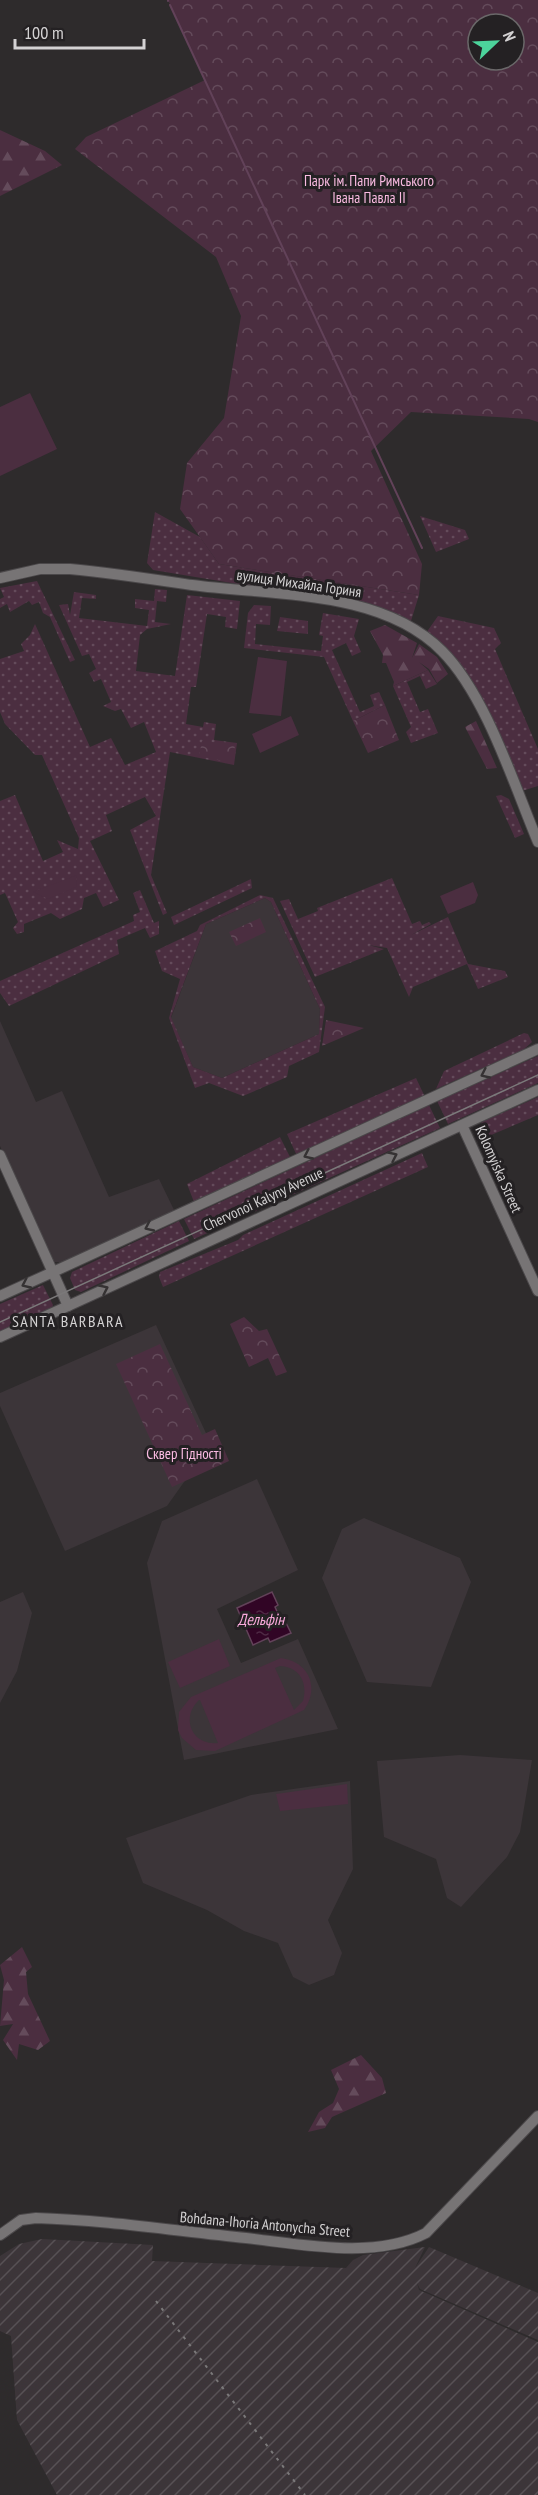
<svg xmlns="http://www.w3.org/2000/svg" width="538" height="2495" viewBox="0 0 538 2495" font-family="'PT Sans Narrow',sans-serif">
<defs>
<pattern id="industrial-furrows" width="10" height="10" patternUnits="userSpaceOnUse" patternTransform="scale(1.5)"><rect width="10" height="10" fill="#3c3539"/><path d="M-1 1l2-2M0 10L10 0M9 11l2-2" fill="none" stroke="#575155"/></pattern>
<pattern id="grass-dots" width="8" height="8" patternUnits="userSpaceOnUse" patternTransform="scale(1.5)"><rect width="8" height="8" fill="#4b2e40"/><path d="M2 2h.1M6 6h.1" fill="none" stroke="#644b5b" stroke-width="1.8" stroke-linecap="round"/></pattern>
<pattern id="forest-firs" width="22" height="20" patternUnits="userSpaceOnUse" patternTransform="scale(1.5)"><rect width="22" height="20" fill="#4b2e40"/><path d="M5 1l3.5 6h-7zM16 11l3.5 6h-7z" fill="#644b5b"/></pattern>
<pattern id="park-crowns" width="20" height="18" patternUnits="userSpaceOnUse" patternTransform="scale(1.5)"><rect width="20" height="18" fill="#4b2e40"/><path d="M2 6a3 3 0 1 1 6 0M12 15a3 3 0 1 1 6 0" fill="none" stroke="#644b5b"/></pattern>
<pattern id="water-ripples" width="26" height="14" patternUnits="userSpaceOnUse" patternTransform="scale(1.5)"><rect width="26" height="14" fill="#310525"/><path d="M2 4q2-2 4 0t4 0M15 11q2-2 4 0t4 0" fill="none" stroke="#4e2944"/></pattern>
</defs>
<rect width="100%" height="100%" fill="#2e2b2c"/>
<path fill="#3c3539" d="M265,898L271,902L320,1009L319,1034L222,1078L193,1067L171,1018L206,924Z
M0,1021L36,1102L62,1091L109,1197L159,1179L175,1212L64,1262H55L49,1256L0,1146Z
M156,1325L211,1444L167,1506L65,1551L0,1406V1393Z
M257,1479L298,1570L217,1609L241,1663L298,1639L338,1729L184,1760L147,1563L162,1521Z
M364,1518L460,1558L471,1582L431,1687L367,1682L322,1578L342,1529Z
M23,1592L32,1613L17,1671L0,1703V1602Z
M460,1755L532,1760L520,1832L507,1857L461,1907L447,1898L436,1859L384,1837L377,1761Z
M350,1781L353,1869L328,1920L342,1953L334,1975L309,1985L293,1977L278,1943L244,1931L207,1910L143,1883L126,1838L251,1795Z"/>
<path fill="url(#industrial-furrows)" d="M42,2239L153,2245L152,2261L346,2268L353,2260L363,2255L425,2247L415,2268L429,2247L538,2293V2340L420,2289L417,2283L419,2290L538,2342V2495H57L17,2420L11,2336L0,2331V2256L19,2244Z"/>
<path fill="url(#grass-dots)" fill-rule="evenodd" d="M155,512L200,537L219,564L419,595L411,621L365,605L153,570L147,563Z
M420,516L465,530L469,539L436,552Z
M37,581L75,660L70,662L50,617L43,613L39,602L32,605L29,601L10,612L7,604L0,608V599L4,597L0,588Z
M155,589L167,590L166,602L157,601L155,622L171,624L147,629L140,635L136,671L175,676L187,595L240,601L237,629L225,627L226,617L207,614L196,687H191L186,724L203,727L204,722L216,724L214,740L237,743L234,765L170,752L151,875L167,913L163,915L130,830L156,816L145,797L106,815L112,831L90,841L119,900L103,907L96,893L84,898L82,909L60,919L51,913L24,924V932L17,934L13,928L18,922L5,893L0,895V801L15,795L43,861L63,852L57,840L78,849L79,838L42,755H35L5,724L0,712V659L24,651L21,644L30,635L35,624L90,747L111,738L125,765L156,752L144,722L131,728L121,709L115,711L103,706L111,702L101,679L94,682L89,673L96,669L89,654L82,656L59,605L68,604L70,615L74,592L96,595V599L82,598L79,618L147,626L149,610L135,608V599L154,601Z
M254,605L271,606L270,625L256,624L255,644L321,651L323,636L319,635L323,613L359,619L354,636L361,652L352,656L346,643L332,650L360,712L374,706L370,695L379,692L385,705L353,721L324,657L244,648L248,613Z
M438,616L494,628L501,643L495,649L538,749V786L522,791L490,719L426,633Z
M280,617L308,621V634L277,631Z
M428,670L437,684L426,689L420,676L407,682L420,712L428,709L438,733L411,743L406,732L411,727L393,686Z
M501,795L509,799L524,834L515,838L496,796Z
M392,878L412,924L420,921L422,925L429,922L431,924L411,935L448,917L468,964L505,971L508,977L478,989L467,964L413,987L409,997L387,948L368,945L384,949L315,977L280,901L289,899L298,919L318,911L317,908Z
M251,879L252,888L174,925L171,917Z
M140,890L154,923L159,921V934L150,938L145,928L117,940L119,954L9,1006L0,993V981L134,921L133,915L140,912L133,893Z
M260,895L273,898L325,1007L319,1052L289,1066L287,1077L243,1096L209,1083L195,1088L169,1018L180,979L162,971L155,951L197,931L200,925ZM265,898L271,902L320,1009L319,1034L222,1078L193,1067L171,1017L206,924Z
M524,1033L528,1034L532,1042L523,1050L436,1089L444,1071Z
M538,1056V1083L448,1124L437,1101Z
M416,1078L425,1097L297,1156L287,1134Z
M538,1097V1115L477,1141L482,1122Z
M429,1105L440,1128L194,1239L184,1219Z
M280,1137L291,1159L194,1202L187,1184Z
M422,1153L428,1167L163,1287L159,1277L160,1272L238,1240L243,1235Z
M179,1221L189,1241L81,1292L75,1290L70,1278L72,1272Z
M43,1285L53,1305L52,1308L0,1332V1304Z"/>
<path fill="url(#forest-firs)" d="M0,130L45,151L62,165L0,196Z
M385,625L417,643L412,658L419,644L437,657L448,674L437,683L429,669L419,662L428,670L393,686L394,682L386,663H382L383,655L370,631Z
M476,721L497,768L487,769L465,727Z
M22,1947L32,1967L26,1972L28,1994L50,2041L38,2050L19,2044L17,2060L3,2040L13,2024L0,2026L4,1980L0,1965Z
M361,2055L382,2078L386,2093L332,2117L325,2128L308,2132L319,2112L333,2103L339,2089L331,2070Z"/>
<path fill="url(#park-crowns)" fill-rule="evenodd" d="M168,0H538V422L529,419L411,412L371,451L422,564L419,595L219,564L180,509L187,463L224,418L241,316L216,257L75,149L86,137L205,80ZM478,24H514V60H478Z
M385,705L399,740L368,753L353,721Z
M202,741L235,745L233,763L199,756Z
M260,918L266,932L236,946L229,932Z
M326,1020L364,1028L322,1046Z
M244,1317L259,1331L267,1329L287,1372L276,1376L268,1358L249,1367L230,1324Z
M160,1344L202,1435L215,1429L229,1461L172,1487L116,1364Z"/>
<path fill="#4b2e40" fill-rule="evenodd" d="M30,393L57,449L0,476V407Z
M258,657L287,661L281,716L249,713Z
M291,716L299,735L260,753L252,734Z
M77,875L76,887L48,899L33,892Z
M473,882L478,895L475,903L448,914L440,896Z
M219,1639L230,1666L180,1688L168,1662Z
M281,1658C309,1662 320,1687 304,1710L215,1751L196,1750L182,1738L178,1730L179,1712L191,1697ZM280,1666C300,1667 308,1683 303,1701L294,1710L275,1668ZM199,1700H200L218,1743C192,1746 180,1718 199,1700Z
M347,1784L348,1804L280,1811L276,1794Z"/>
<path fill="url(#water-ripples)" stroke="#624259" stroke-width="1.5" d="M272,1592L278,1605L275,1607L280,1618L283,1617L291,1633L270,1642L268,1638L253,1645L237,1608Z"/>
<g fill="none" stroke-linecap="round" stroke-linejoin="round">
<path stroke="#624259" stroke-width="2" d="M168,0V1
M170,5L422,548"/>
<defs>
<path id="tertiary" d="M0,578L40,569H70C111,573 151,579 192,585C272,596 381,589 442,651C486,695 514,785 538,842
M0,1296L53,1272
M0,1337L68,1306"/>
<path id="secondary" d="M462,1125L538,1291
M0,1155L68,1306L538,1090
M53,1272L538,1049
M0,2235L21,2220L36,2218C106,2220 176,2231 246,2238C301,2244 374,2260 426,2233L538,2116"/>
</defs>
<use href="#tertiary" stroke="#4b484a" stroke-width="12"/>
<use href="#secondary" stroke="#4b484a" stroke-width="12"/>
<use href="#tertiary" stroke="#777475" stroke-width="10"/>
<use href="#secondary" stroke="#777475" stroke-width="10"/>
<path stroke="#7b797a" stroke-width="1.5" d="M0,1322L538,1075"/>
<path stroke="#7b797a" stroke-width="2" stroke-dasharray="3 6" stroke-linecap="butt" d="M156,2301L305,2495"/>
</g>
<defs><path id="oneway-chevron" d="M-2-3.5L2.5 0L-2 3.5" fill="none" stroke-width="1.6" stroke-linecap="round" stroke-linejoin="round" transform="scale(1.5)"/></defs>
<g stroke="#353233">
<use href="#oneway-chevron" transform="translate(485 1074) rotate(155)"/>
<use href="#oneway-chevron" transform="translate(308 1155) rotate(155)"/>
<use href="#oneway-chevron" transform="translate(393 1156) rotate(-25)"/>
<use href="#oneway-chevron" transform="translate(149 1227) rotate(155)"/>
<use href="#oneway-chevron" transform="translate(26 1284) rotate(155)"/>
<use href="#oneway-chevron" transform="translate(104 1289) rotate(-25)"/>
</g>
<g text-anchor="middle" dominant-baseline="central" stroke-width="6" stroke-linejoin="round" paint-order="stroke">
<g font-size="15" fill="#fbbbe2" stroke="#242123">
<text x="369" y="180">Парк ім. Папи Римського<tspan x="369" dy="17">Івана Павла ІІ</tspan></text>
<text x="184" y="1453">Сквер Гідності</text>
</g>
<g font-size="15" fill="#d4d2d3" stroke="#242123">
<text transform="translate(299 583) rotate(8)">вулиця Михайла Гориня</text>
<text transform="translate(499 1169) rotate(66)">Kolomyiska Street</text>
<text transform="translate(263 1199) rotate(-25)">Chervonoi Kalyny Avenue</text>
<text transform="translate(265 2224) rotate(5)">Bohdana-Ihoria Antonycha Street</text>
</g>
<g font-size="16" letter-spacing="1.5" fill="#d4d2d3" stroke="#242123">
<text x="68" y="1321">SANTA BARBARA</text>
</g>
<g font-size="16" font-style="italic" fill="#faaadc" stroke="#242123">
<text x="261" y="1619">Дельфін</text>
</g>
</g>
<g transform="translate(496 42) rotate(67)"><circle r="28" fill="#242123" stroke="#6a6869" stroke-width="1.5"/>
<path d="M0-4.5L10 22L0 15L-10 22Z" fill="#4cd49b"/>
<text y="-9" font-size="16" font-weight="bold" text-anchor="middle" fill="#d4d2d3">N</text>
</g>
<path d="M15 39v9h129v-9" fill="none" stroke="#d4d2d3" stroke-width="3"/>
<text x="24" y="39" font-size="18" fill="#d4d2d3" stroke="#242123" stroke-width="4.5" paint-order="stroke">100 m</text>
</svg>
